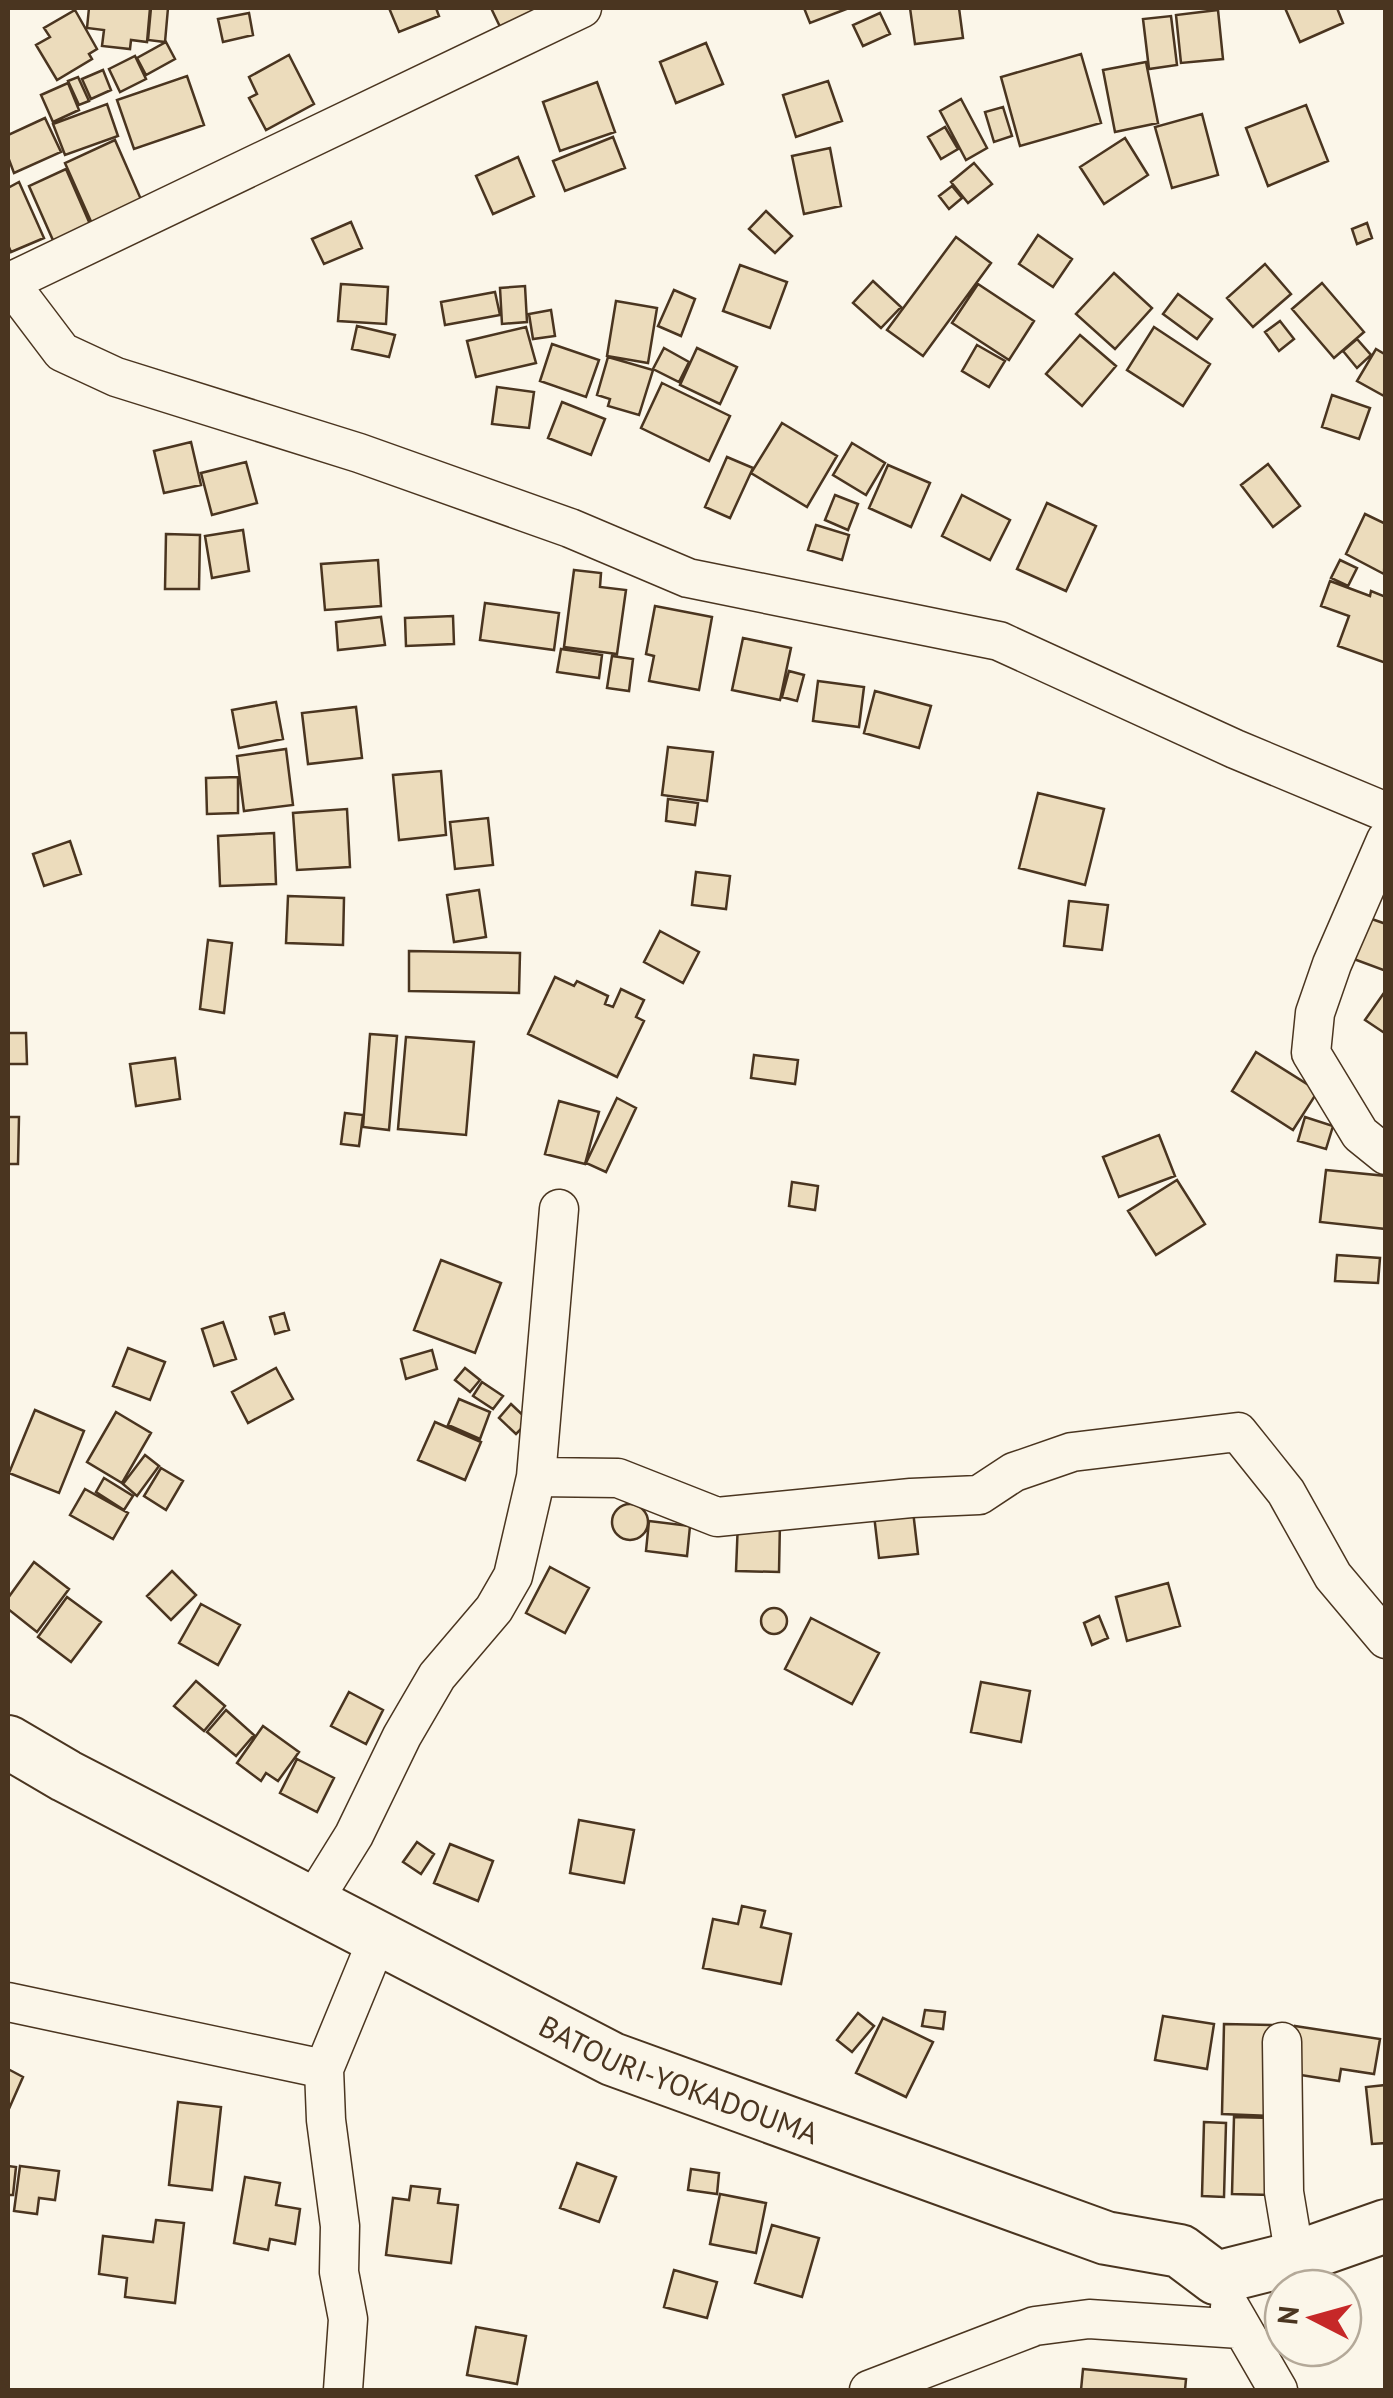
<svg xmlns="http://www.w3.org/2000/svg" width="1393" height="2398" viewBox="0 0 1393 2398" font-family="'PT Sans',sans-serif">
<rect width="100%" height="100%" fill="#fbf6e9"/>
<path fill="#ecdcbc" stroke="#4a3520" stroke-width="2.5" d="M89,8H150L147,42L131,40L130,49L102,46L104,30L87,28Z
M151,8H168L165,42L148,40Z
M389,8H436L439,16L399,32Z
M491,8H540L503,33Z
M804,8H849L810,23Z
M910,8H959L963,38L915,44Z
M1285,8H1337L1343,23L1300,42Z
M75,10L97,49L89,54L92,59L57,80L36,45L50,37L44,28Z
M1218,10L1223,59L1181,63L1176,15Z
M249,13L253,35L223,42L218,19Z
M880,13L890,34L863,46L853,25Z
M1171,16L1177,65L1149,69L1143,19Z
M166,42L175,59L146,75L137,58Z
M706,43L723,84L676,103L660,62Z
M1081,54L1101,123L1020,146L1001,77Z
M289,55L314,104L266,130L249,98L257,94L249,77Z
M135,56L146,79L120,92L109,69Z
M1146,62L1158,123L1115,132L1103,70Z
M103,70L111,90L91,99L82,79Z
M187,76L204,125L134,149L117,100Z
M78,77L89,101L79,105L68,81Z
M828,81L842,121L796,137L783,95Z
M597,82L615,132L560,151L543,102Z
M68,83L79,110L53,122L41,95Z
M961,99L987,148L966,160L940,111Z
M107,104L118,136L65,155L53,124Z
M1306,105L1328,161L1268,186L1246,128Z
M1003,107L1012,136L994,142L985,112Z
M1202,114L1218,175L1172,188L1155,127Z
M45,118L61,152L14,173L8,157V135Z
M945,127L958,149L941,159L928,137Z
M613,137L625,168L565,191L553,161Z
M1125,138L1148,175L1104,204L1080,167Z
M115,140L143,204L93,226L65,163Z
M830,148L841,206L804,214L792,156Z
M518,157L534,196L493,214L476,176Z
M974,163L992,184L968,203L951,182Z
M66,169L93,231L56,247L29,186Z
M19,182L44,238L11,252L8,245V188Z
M952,186L962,198L949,209L939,196Z
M766,211L792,236L775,253L749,229Z
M351,222L362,248L324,264L312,239Z
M1367,223L1372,238L1357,244L1352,229Z
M1038,235L1072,259L1053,287L1019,264Z
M956,237L991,263L923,356L887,330Z
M1265,264L1291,294L1253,327L1227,298Z
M740,265L787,282L770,328L723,311Z
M1114,273L1152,308L1115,349L1076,314Z
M873,281L901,307L881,328L853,303Z
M1322,283L1364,332L1334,358L1292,309Z
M341,284L388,287L386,324L338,321Z
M978,284L1034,321L1009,360L952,323Z
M525,286L527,322L502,324L500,288Z
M674,290L695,299L681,336L658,326Z
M495,292L500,315L445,325L441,302Z
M1178,294L1212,319L1197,339L1163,314Z
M616,301L657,308L648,363L607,356Z
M551,310L555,336L533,339L529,314Z
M1280,321L1294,339L1279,351L1265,332Z
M357,326L395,335L389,357L352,349Z
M526,327L536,363L476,377L467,341Z
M1154,327L1210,364L1183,406L1127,370Z
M1080,335L1116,366L1082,406L1046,374Z
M1357,339L1371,355L1357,368L1343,351Z
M552,344L599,360L586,397L540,381Z
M977,345L1005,361L989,387L962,371Z
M664,348L689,362L679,382L653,369Z
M697,348L737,367L720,404L680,385Z
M1376,349L1386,355L1384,396L1357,381Z
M608,357L653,370L639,415L608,406L610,399L597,395Z
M662,383L730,416L709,461L641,428Z
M497,387L534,392L529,428L492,424Z
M1332,395L1370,408L1359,439L1322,427Z
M562,402L605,419L591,455L548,438Z
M782,423L837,456L807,507L751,473Z
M191,442L201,485L164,493L154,451Z
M852,443L885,463L866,495L833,475Z
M727,457L753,468L730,518L705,507Z
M246,462L257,503L212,515L201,473Z
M1268,464L1300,506L1273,527L1241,485Z
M888,465L930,483L911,527L869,508Z
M835,495L858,504L848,530L825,520Z
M962,495L1010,520L990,560L942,536Z
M1047,503L1096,526L1066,591L1017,569Z
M1365,514L1386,524L1384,574L1346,554Z
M816,525L849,535L842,560L808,550Z
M243,530L249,571L212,578L205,536Z
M166,534L200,535L199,589H165Z
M378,560L381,606L325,610L321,564Z
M1340,560L1357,568L1348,586L1331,578Z
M574,570L601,573L600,587L626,590L617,654L564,647Z
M1330,581L1370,596L1371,591L1386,597V663L1338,646L1349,616L1321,606Z
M485,603L559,613L554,650L480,640Z
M655,606L712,617L699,690L649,681L654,656L646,654Z
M453,616L454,644L406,646L405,618Z
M381,617L385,645L338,650L336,622Z
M743,638L791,648L780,700L732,690Z
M561,649L602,655L599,678L557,672Z
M612,656L633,659L629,691L607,688Z
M789,671L804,675L797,701L782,697Z
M818,681L864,687L859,727L813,721Z
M875,691L931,706L919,748L864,733Z
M276,702L283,739L239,748L232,710Z
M356,707L362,758L308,764L302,713Z
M668,747L713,752L707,801L662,795Z
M286,749L293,805L244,811L237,756Z
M441,771L446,835L399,840L393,775Z
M238,777V813L207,814L206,778Z
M1038,793L1104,809L1085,885L1019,868Z
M668,799L698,803L695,825L666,821Z
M347,809L350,867L297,870L293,813Z
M488,818L493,865L455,869L450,822Z
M274,833L276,884L220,886L218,836Z
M70,841L81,874L44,886L33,854Z
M696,872L730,876L726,909L692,905Z
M479,890L486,937L454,942L447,895Z
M288,896L344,898L343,945L286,943Z
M1069,901L1108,905L1102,950L1064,946Z
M1366,917L1386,924V971L1351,958Z
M660,931L699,952L683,983L644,962Z
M208,940L232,943L224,1013L200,1009Z
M409,951L520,953L519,993L409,991Z
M555,977L574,986L577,981L608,996L605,1004L613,1007L621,989L644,1000L636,1017L644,1021L617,1077L528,1034Z
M1386,990V1034L1365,1020Z
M8,1033H26L27,1064H8Z
M370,1034L397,1036L389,1130L363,1127Z
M406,1037L474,1042L466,1135L398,1129Z
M1256,1052L1318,1091L1293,1130L1232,1091Z
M754,1055L798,1060L795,1084L751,1078Z
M175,1058L180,1099L136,1106L130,1064Z
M617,1098L636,1108L606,1172L586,1163Z
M559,1101L599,1112L585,1164L545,1154Z
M345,1113L363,1115L359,1146L341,1144Z
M8,1117H19L18,1164H8Z
M1305,1117L1333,1126L1326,1149L1298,1141Z
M1159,1135L1175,1176L1119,1197L1103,1157Z
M1326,1170L1386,1176V1229L1320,1222Z
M1177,1180L1205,1224L1156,1255L1128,1211Z
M792,1182L818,1186L815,1210L789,1206Z
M1337,1255L1380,1258L1378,1283L1335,1281Z
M441,1260L501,1283L475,1353L414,1330Z
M284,1313L289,1330L275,1334L270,1317Z
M223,1322L236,1359L214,1366L202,1329Z
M128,1348L165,1362L150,1400L113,1386Z
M432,1350L437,1369L406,1379L401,1359Z
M276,1368L293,1399L248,1423L232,1392Z
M465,1368L480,1380L470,1392L455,1380Z
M482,1382L503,1396L493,1409L473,1396Z
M459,1399L490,1412L480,1439L448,1425Z
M511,1404L529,1421L516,1434L499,1418Z
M35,1410L84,1431L59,1493L9,1473Z
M116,1412L151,1433L122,1483L87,1462Z
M435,1422L481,1442L465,1480L418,1460Z
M145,1455L159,1466L137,1496L123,1484Z
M161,1468L183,1481L166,1510L144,1496Z
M104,1478L133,1496L124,1510L96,1492Z
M85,1489L128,1513L113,1539L70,1515Z
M612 1522a18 18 0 1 1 36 0a18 18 0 1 1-36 0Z
M913,1511L918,1554L879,1558L874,1515Z
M649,1521L690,1526L687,1556L646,1551Z
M738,1521L780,1522L779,1572L736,1571Z
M34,1562L69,1589L37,1632L8,1609V1598Z
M550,1567L589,1588L565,1633L526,1613Z
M172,1571L196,1595L171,1620L147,1596Z
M1168,1583L1180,1626L1127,1641L1116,1597Z
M67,1597L101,1622L71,1662L38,1637Z
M201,1604L240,1625L218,1665L179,1643Z
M761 1621a13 13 0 1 1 26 0a13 13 0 1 1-26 0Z
M1099,1616L1108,1638L1092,1645L1084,1623Z
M811,1618L879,1653L852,1704L785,1669Z
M196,1681L225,1706L204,1731L174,1706Z
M981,1682L1030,1691L1021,1742L971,1732Z
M349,1692L383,1710L366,1744L331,1726Z
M226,1710L254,1735L236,1756L207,1732Z
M263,1726L299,1752L278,1781L266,1773L261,1781L237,1763Z
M297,1759L334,1778L317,1812L280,1793Z
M579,1820L634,1830L624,1883L570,1873Z
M417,1842L434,1854L421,1874L403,1862Z
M450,1844L493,1861L478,1901L434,1883Z
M742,1906L765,1911L761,1927L791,1934L781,1984L703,1968L713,1919L738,1924Z
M925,2010L945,2012L943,2029L922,2026Z
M858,2013L874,2026L852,2052L837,2040Z
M1163,2016L1214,2024L1207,2069L1155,2060Z
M883,2018L933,2042L906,2097L856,2073Z
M1224,2024L1275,2025L1273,2116L1222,2114Z
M1295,2026L1380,2039L1374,2074L1341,2069L1339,2081L1288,2073Z
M8,2069L23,2077L8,2111Z
M1386,2085V2143L1372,2144L1366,2087Z
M178,2102L221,2107L212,2190L169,2185Z
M1234,2117L1275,2118L1273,2195L1232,2194Z
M1204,2122L1226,2123L1224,2197L1202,2196Z
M577,2163L616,2177L599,2222L560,2208Z
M8,2166L16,2167L13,2195H8Z
M20,2166L59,2171L55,2200L39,2198L37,2214L14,2211Z
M691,2169L719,2173L717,2194L688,2190Z
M245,2177L280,2183L276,2205L300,2209L295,2244L270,2239L268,2250L234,2243Z
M411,2186L440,2189L438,2203L458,2205L451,2263L386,2255L393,2198L409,2200Z
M720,2194L766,2203L756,2253L710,2244Z
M156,2220L184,2223L175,2303L125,2297L127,2278L99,2274L103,2236L153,2242Z
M772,2225L819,2238L802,2297L755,2283Z
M674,2270L717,2282L707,2318L664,2307Z
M476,2327L526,2336L517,2384L467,2375Z
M1083,2369L1186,2379L1185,2390H1081Z"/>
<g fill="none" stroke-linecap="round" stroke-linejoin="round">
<defs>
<path id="minor" d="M9,282L62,352L116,377L359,453L570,528L688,578L999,641L1235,749L1386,812
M8,283L582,8
M1386,840L1332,964L1315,1013L1311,1053L1360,1134L1386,1155
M536,1477L618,1478L717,1517L911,1498L979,1495L1014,1472L1072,1452L1238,1432L1286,1492L1333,1576L1386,1639
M313,1901L354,1835L402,1736L437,1676L494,1609L513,1576L536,1477L559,1209
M8,2002L324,2069L378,1938
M1282,2042L1284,2192L1295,2258
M324,2069L326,2120L340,2226L339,2272L348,2319L343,2390
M1230,2307L1278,2390
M869,2390L1035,2326L1089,2319L1240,2329"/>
<g id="highway">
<path id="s1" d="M8,1742L66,1776L612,2059L1106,2238L1180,2251L1216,2278L1295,2258L1386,2226"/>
</g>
</defs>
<use href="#minor" stroke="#4a3520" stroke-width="41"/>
<use href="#highway" stroke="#4a3520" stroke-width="56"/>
<use href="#minor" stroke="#fbf6e9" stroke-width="38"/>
<use href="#highway" stroke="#fbf6e9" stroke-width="52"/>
</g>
<g text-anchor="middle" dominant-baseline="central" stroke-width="8" stroke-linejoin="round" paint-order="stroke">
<g font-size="30" fill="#4a3520" stroke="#fbf6e9">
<text stroke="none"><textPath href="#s1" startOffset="752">BATOURI-YOKADOUMA</textPath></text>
</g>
</g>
<rect width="1393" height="2398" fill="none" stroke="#4a3520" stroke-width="20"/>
<g transform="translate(1313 2318) rotate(276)"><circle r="48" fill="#fbf6e9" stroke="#b4a999" stroke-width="2.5"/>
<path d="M0-8L18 38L0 25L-18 38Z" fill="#c62828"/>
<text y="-15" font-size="28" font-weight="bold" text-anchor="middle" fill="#4a3520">N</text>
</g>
</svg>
